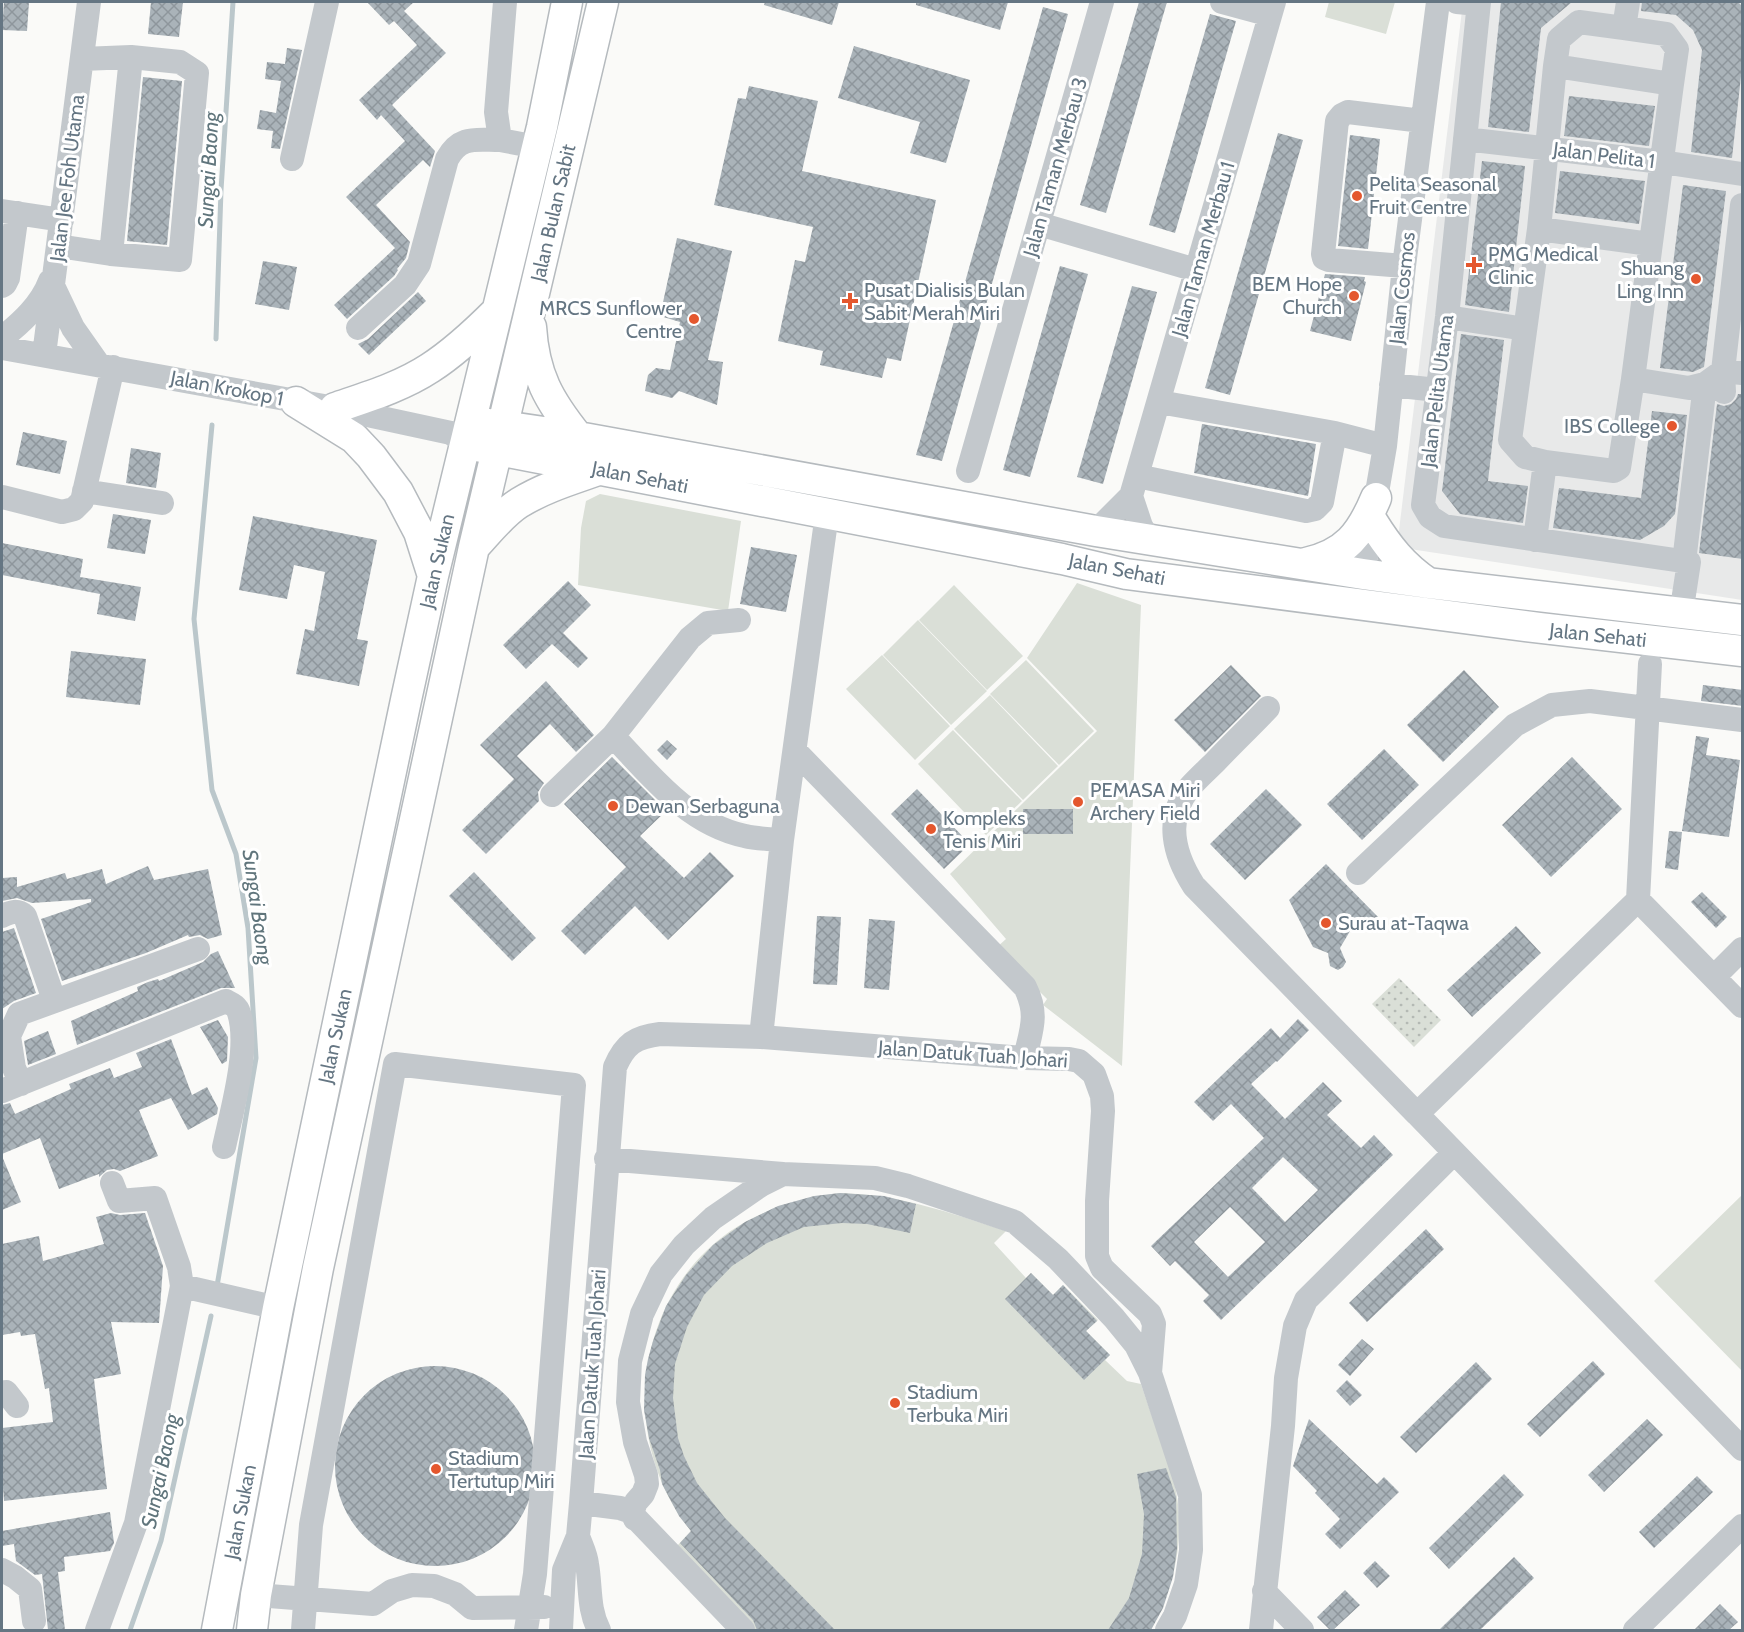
<svg xmlns="http://www.w3.org/2000/svg" width="1744" height="1632" viewBox="0 0 1744 1632" font-family="Cabin,sans-serif">
<defs>
<pattern id="grass-dots" width="8" height="8" patternUnits="userSpaceOnUse" patternTransform="scale(1.5)"><rect width="8" height="8" fill="#dadfd7"/><path d="M2 2h.1M6 6h.1" fill="none" stroke="#b4b9b4" stroke-width="1.8" stroke-linecap="round"/></pattern>
<pattern id="building-cross-hatch" width="8" height="8" patternUnits="userSpaceOnUse" patternTransform="scale(1.5)"><rect width="8" height="8" fill="#aab3b9"/><path d="M0 0l8 8M0 8l8-8" fill="none" stroke="#8e969c"/></pattern>
</defs>
<rect width="100%" height="100%" fill="#fafaf8"/>
<path fill="#e8e9e9" d="M1463,2H1742V600L1397,547Z"/>
<path fill="url(#grass-dots)" d="M1399,978L1441,1020L1414,1047L1372,1004Z"/>
<path fill="#dadfd7" d="M1329,2H1395L1386,34L1325,17Z
M600,494L741,521L728,611L578,585L581,528L586,501Z
M1077,583L1141,605L1122,1066L1043,1005L1047,999L996,948L1006,939L950,874L1097,731L1027,658Z
M954,585L1023,656L987,690L919,620Z
M918,620L987,691L951,725L883,655Z
M882,655L950,726L915,760L846,689Z
M1026,660L1094,731L1059,765L990,694Z
M990,695L1058,766L1023,800L954,729Z
M953,730L1022,801L986,835L918,764Z
M840,1193C898,1194 951,1213 1006,1231L994,1243L1026,1278L1031,1273L1053,1295L1063,1285L1098,1320L1086,1331L1110,1355L1105,1360L1127,1381L1141,1384C1150,1412 1161,1439 1170,1467C1188,1524 1179,1579 1150,1630H756L676,1547L691,1531C618,1441 633,1300 729,1232C763,1209 800,1198 840,1193Z
M1742,1195V1371L1654,1281Z"/>
<g fill="none" stroke-linecap="round" stroke-linejoin="round">
<path stroke="#bbc7cb" stroke-width="5" d="M216,339L221,190L233,2
M212,425L194,619L212,790L236,854L248,928L256,1058L217,1286
M130,1630L161,1541L211,1316"/>
</g>
<path fill="url(#building-cross-hatch)" fill-rule="evenodd" d="M4,2H29L27,31L2,30Z
M151,2H183L179,37L148,34Z
M367,2H414L404,11L446,53L392,105L435,151L430,167L423,160L376,205L410,242L406,258L397,269L398,270L394,276L347,319L334,305L395,248L346,197L405,141L381,115L377,120L359,100L417,45L394,21L389,25Z
M765,2H839L832,25L764,5Z
M916,2H1008L1000,30L916,5Z
M1139,2H1167L1106,213L1080,205Z
M1501,2H1572L1541,28L1529,132L1488,127Z
M1642,2H1738L1743,7V58L1732,158L1691,152L1702,50L1693,30L1676,15L1641,11Z
M1043,7L1068,14L942,461L916,455Z
M1210,14L1236,21L1175,233L1149,225Z
M854,46L970,80L946,163L910,153L920,122L838,98Z
M287,48L302,50L280,149L271,148L273,131L257,129L260,110L276,113L281,81L265,79L267,62L285,64Z
M143,77L182,81L167,245L127,241Z
M749,86L818,101L802,171L936,200L901,361L887,358L882,378L820,365L823,351L778,341L795,260L805,262L813,227L714,205L738,98L746,99Z
M1569,96L1655,106L1649,146L1564,136Z
M1278,133L1303,140L1230,395L1205,388Z
M1350,135L1380,139L1368,249L1338,246Z
M1482,161L1525,166L1509,312L1465,305Z
M1560,171L1645,181L1639,224L1555,213Z
M1683,185L1726,191L1704,367L1693,372L1660,368Z
M677,238L732,251L708,360L723,362L717,405L679,391L672,398L645,391L648,375L656,368L670,370L680,322L660,316Z
M263,261L297,267L289,310L255,304Z
M1060,266L1088,274L1030,477L1003,470Z
M1325,274L1365,277L1364,281L1366,282L1351,341L1310,331Z
M1132,286L1157,292L1103,484L1077,477Z
M418,292L426,301L369,355L358,344L368,339Z
M1461,334L1504,340L1488,481L1528,486L1523,523L1460,514L1442,491Z
M1738,394H1743V559L1699,553L1717,404L1724,406L1731,404L1736,399Z
M1652,411L1687,415L1675,514L1664,526L1640,540L1553,528L1559,488L1641,498Z
M1202,424L1316,444L1308,496L1194,473Z
M23,432L67,441L60,474L16,465Z
M131,448L161,453L156,488L126,483Z
M113,514L151,520L145,554L107,548Z
M253,516L377,540L357,639L368,641L359,686L296,674L305,629L314,631L325,572L294,565L287,599L239,590Z
M2,543L83,559L80,577L141,587L135,621L97,614L100,594L2,575Z
M751,547L797,555L786,612L740,604Z
M568,581L591,605L563,633L588,658L578,668L552,644L526,669L503,645Z
M71,651L146,659L140,705L66,697Z
M1231,665L1261,696L1205,752L1174,720Z
M1464,670L1499,707L1443,762L1407,725Z
M546,681L594,735L576,752L550,724L517,756L544,783L538,792L539,801L486,854L462,830L514,779L480,745Z
M1703,685L1743,690V706L1701,701Z
M1696,736L1709,738L1706,755L1740,760L1729,837L1682,831Z
M667,740L677,749L667,760L657,750Z
M1384,749L1419,785L1362,840L1327,804Z
M612,757L666,811L640,836L684,878L710,852L734,876L668,940L635,906L585,955L561,931L626,867L564,804Z
M1572,757L1622,809L1551,877L1502,825Z
M917,789L970,844L944,869L891,814Z
M1266,789L1302,825L1245,880L1210,844Z
M1023,809H1073V834H1023Z
M1669,831L1682,832L1678,870L1665,868Z
M1326,864L1379,918L1365,931L1356,921L1340,948L1346,962L1343,967L1338,970L1330,966L1328,953L1313,947L1289,900Z
M148,866L154,880L208,869L222,935L208,939L200,935L189,937L188,935L146,953L62,981L41,919L91,902V899L32,903L17,898L2,901V878L17,877V887L65,873L67,879L102,869L106,884Z
M474,872L536,938L512,961L449,896Z
M1702,892L1727,917L1716,928L1691,902Z
M817,916L841,917L837,985L813,984Z
M869,919L895,921L889,990L864,988Z
M1516,926L1541,953L1472,1017L1447,990Z
M14,928L36,993L14,1001L2,1009V932Z
M218,951L235,988H221L77,1045L71,1021L138,991L137,987L148,982L158,979L159,981L203,962L211,954Z
M1298,1019L1309,1030L1277,1062L1276,1061L1251,1084L1285,1119L1323,1082L1342,1101L1327,1115L1361,1148L1374,1135L1393,1155L1221,1320L1203,1301L1209,1295L1175,1261L1170,1266L1151,1246L1264,1138L1231,1104L1213,1121L1194,1102L1271,1028L1280,1038ZM1283,1157L1318,1190L1285,1222L1252,1188ZM1230,1207L1265,1242L1228,1277L1194,1242Z
M218,1020L228,1037L227,1061L222,1064L200,1027Z
M48,1031L56,1054L28,1065L24,1041Z
M171,1039L192,1095L207,1087L218,1108L217,1114L188,1130L171,1098L139,1110L158,1156L120,1171L114,1169L107,1170L99,1177V1174L59,1189L40,1138L2,1154V1105L10,1103L15,1114L71,1089L69,1084L110,1068L114,1078L142,1067L136,1053Z
M2,1156L21,1202L2,1210Z
M840,1193L884,1196L916,1204L910,1233L867,1224L842,1223L804,1227L767,1243L732,1266L704,1295L687,1327L675,1364L673,1398L678,1438L684,1456L697,1483L725,1518L835,1630H757L753,1620L680,1543L691,1531L679,1516L662,1484L660,1470L649,1438L644,1410L645,1375L648,1359L653,1341L666,1306L686,1275L713,1245L745,1222L778,1206L814,1196Z
M111,1213L120,1215L145,1213L163,1266L159,1323L111,1322L121,1374L94,1379L107,1489L4,1501L2,1475V1428L53,1422L49,1388L45,1389L35,1334L21,1336L20,1332L2,1335V1244L39,1236L43,1261L104,1244L96,1217Z
M1426,1229L1444,1249L1367,1322L1349,1303Z
M1031,1273L1053,1295L1063,1285L1097,1321L1086,1331L1110,1355L1084,1380L1005,1299Z
M1362,1339L1374,1349L1350,1376L1338,1365Z
M1593,1361L1605,1374L1540,1437L1527,1424Z
M1476,1362L1492,1379L1416,1453L1400,1437Z
M335 1466a100 100 0 1 1 200 0a100 100 0 1 1-200 0Z
M1347,1380L1362,1395L1350,1406L1336,1391Z
M1309,1419L1377,1484L1384,1477L1399,1492L1340,1549L1325,1534L1340,1519L1315,1493L1317,1491L1293,1466Z
M1647,1419L1663,1435L1604,1492L1588,1475Z
M1166,1468L1176,1497L1177,1549L1173,1577L1163,1608L1151,1630H1108L1129,1598L1142,1554L1144,1514L1137,1474Z
M1504,1474L1524,1495L1449,1569L1429,1548Z
M1697,1476L1713,1492L1654,1548L1639,1532Z
M110,1512L114,1543L110,1551L64,1557L65,1571L58,1572L65,1630H48L42,1574L35,1575L16,1561L14,1544L2,1546V1531Z
M1514,1557L1534,1578L1480,1630H1439Z
M1375,1561L1390,1576L1377,1588L1363,1573Z
M1345,1590L1360,1605L1333,1630H1330L1317,1617Z
M1720,1604L1738,1622L1729,1630H1694Z"/>
<g fill="none" stroke-linecap="round" stroke-linejoin="round">
<defs>
<path id="major" d="M531,327C534,375 549,401 578,437
M296,402L354,438L371,456L398,492L419,532L433,576
M335,408C367,397 401,387 430,368C455,352 476,332 497,311
M482,423L578,437L1096,531L1363,574L1428,583L1742,620
M477,446L1062,559L1126,574L1541,628L1742,651
M1372,521C1388,547 1403,566 1428,583
M476,545C489,531 502,514 519,503C545,487 573,479 601,469
M1306,563C1346,554 1361,534 1376,498
M217,1630L278,1308L406,700L433,576L542,127L567,2
M252,1630L256,1595L318,1268L474,547L603,2"/>
</defs>
<use href="#major" stroke="#b5babe" stroke-width="33"/>
<path stroke="#c3c8cc" stroke-width="24" d="M505,2L496,112L500,140L537,147
M1222,2L1270,15
M1457,2L1478,4
M1479,2L1447,317L1423,505L1430,517L1444,526L1689,562L1681,614
M1628,2L1624,28L1666,34L1677,49L1672,84
M1555,66L1672,84L1633,379L1619,468L1614,471L1545,462L1525,457L1510,440L1539,229Z
M1555,66L1559,39L1579,22L1624,28
M1465,139L1662,162L1742,174
M292,159L327,2
M2,211L62,220
M1039,224L1196,270
M1539,229L1650,244
M58,246L111,254L180,260L197,73L180,62L131,57L82,59
M111,254L131,57
M1404,266L1329,260L1324,258L1323,254L1337,121L1342,115L1348,112L1422,121
M2,286L5,284L8,278L17,213
M54,288L73,328L99,365
M1447,317L1525,329
M358,328L405,285L419,264L447,159C460,135 476,140 500,140
M2,338C21,323 41,305 50,281
M2,348L335,408L451,433L466,444
M44,355L89,2
M1633,379L1689,388L1705,384L1723,371L1742,373
M1391,385L1437,390
M1724,392L1723,371L1742,205
M1335,433L1385,446
M968,471L1102,2
M1137,476L1306,511L1315,509L1322,502L1335,433L1159,402
M84,491L162,503
M1131,496L1141,526L1149,540
M2,497L62,512L74,509L82,501L113,367
M1096,531L1131,496L1274,2
M1535,540L1545,462
M1684,562L1705,384
M1363,574L1385,446L1404,266L1438,2
M1268,708C1251,726 1233,743 1216,761C1207,770 1198,778 1190,787C1164,818 1174,855 1194,886L1417,1114
M613,736C651,776 688,824 745,836C757,839 770,839 782,840
M795,751L1025,987C1039,1015 1031,1030 1025,1058
M552,795L613,736L690,638L708,623L739,620
M1358,873L1515,725L1552,705L1590,701L1742,720
M1638,900L1650,664
M2,916C11,912 17,909 25,916L54,1000
M1714,977L1742,949
M1742,1006L1638,900L1417,1114L1742,1449
M761,1037L782,840L827,514
M21,1084L14,1068L9,1036L19,1014L198,949
M2,1091L226,1001C232,1004 237,1006 239,1013C250,1048 232,1110 224,1147
M606,1159L783,1174
M112,1183L119,1201L155,1198L179,1267L182,1286
M2,1393L6,1392L17,1406
M581,1503L620,1508L629,1511L743,1630
M635,1519L633,1510L636,1502L643,1494L647,1484L646,1475L635,1442L628,1402L630,1361L642,1314L661,1274L684,1245L713,1218L761,1185L783,1174L875,1178L908,1186L1015,1222L1058,1259L1114,1318L1136,1345L1150,1373
M578,1536C581,1545 586,1554 587,1564C591,1587 588,1609 599,1630
M2,1570L15,1577L30,1589L34,1621
M1264,1591L1302,1630
M256,1595L373,1604L392,1591L412,1585L434,1586L455,1594L472,1608L544,1607
M97,1630L136,1523L182,1286L278,1308
M303,1630L311,1525L395,1064L574,1085L535,1574L526,1630
M561,1630L564,1570L578,1536L581,1503L615,1067C625,1044 635,1037 660,1034L761,1037L1025,1058L1069,1059L1079,1061L1094,1074L1102,1096L1103,1111L1097,1201V1256L1102,1268L1150,1314L1154,1324L1150,1373L1190,1495L1191,1550L1186,1584L1175,1616L1167,1630
M1261,1630L1283,1426L1286,1378L1295,1326L1306,1300L1454,1153
M1635,1630L1742,1526"/>
<use href="#major" stroke="#fff" stroke-width="30"/>
</g>
<g fill="#e4572e" stroke="#fff" stroke-width="2">
<circle cx="1357" cy="196" r="6"/>
<path d="M1471 256h6v6h6v6h-6v6h-6v-6h-6v-6h6z"/>
<circle cx="1696" cy="279" r="6"/>
<circle cx="1354" cy="296" r="6"/>
<path d="M847 292h6v6h6v6h-6v6h-6v-6h-6v-6h6z"/>
<circle cx="694" cy="319" r="6"/>
<circle cx="1672" cy="426" r="6"/>
<circle cx="1078" cy="802" r="6"/>
<circle cx="613" cy="806" r="6"/>
<circle cx="931" cy="829" r="6"/>
<circle cx="1326" cy="923" r="6"/>
<circle cx="895" cy="1403" r="6"/>
<circle cx="436" cy="1469" r="6"/>
</g>
<g text-anchor="middle" dominant-baseline="central" stroke-width="6" stroke-linejoin="round" paint-order="stroke">
<g font-size="20" fill="#657683" stroke="#fff">
<text transform="translate(1604 155) rotate(7)">Jalan Pelita 1</text>
<text transform="translate(1055 167) rotate(-74)">Jalan Taman Merbau 3</text>
<text transform="translate(67 178) rotate(-83)">Jalan Jee Foh Utama</text>
<text transform="translate(553 213) rotate(-77)">Jalan Bulan Sabit</text>
<text transform="translate(1203 249) rotate(-74)">Jalan Taman Merbau 1</text>
<text transform="translate(1402 288) rotate(-84)">Jalan Cosmos</text>
<text transform="translate(227 388) rotate(11)">Jalan Krokop 1</text>
<text transform="translate(1437 391) rotate(-83)">Jalan Pelita Utama</text>
<text transform="translate(640 477) rotate(11)">Jalan Sehati</text>
<text transform="translate(437 561) rotate(-77)">Jalan Sukan</text>
<text transform="translate(1117 569) rotate(11)">Jalan Sehati</text>
<text transform="translate(1598 635) rotate(6)">Jalan Sehati</text>
<text transform="translate(335 1036) rotate(-78)">Jalan Sukan</text>
<text transform="translate(973 1054) rotate(4)">Jalan Datuk Tuah Johari</text>
<text transform="translate(592 1364) rotate(-86)">Jalan Datuk Tuah Johari</text>
<text transform="translate(240 1512) rotate(-79)">Jalan Sukan</text>
</g>
<g font-size="20" fill="#657683" stroke="#fff" text-anchor="start">
<text x="1369" y="184">Pelita Seasonal<tspan x="1369" dy="23">Fruit Centre</tspan></text>
<text x="1488" y="254">PMG Medical<tspan x="1488" dy="23">Clinic</tspan></text>
<text x="1684" y="268" text-anchor="end">Shuang<tspan x="1684" dy="23">Ling Inn</tspan></text>
<text x="1342" y="284" text-anchor="end">BEM Hope<tspan x="1342" dy="23">Church</tspan></text>
<text x="864" y="290">Pusat Dialisis Bulan<tspan x="864" dy="23">Sabit Merah Miri</tspan></text>
<text x="682" y="308" text-anchor="end">MRCS Sunflower<tspan x="682" dy="23">Centre</tspan></text>
<text x="1660" y="426" text-anchor="end">IBS College</text>
<text x="1090" y="790">PEMASA Miri<tspan x="1090" dy="23">Archery Field</tspan></text>
<text x="625" y="806">Dewan Serbaguna</text>
<text x="943" y="818">Kompleks<tspan x="943" dy="23">Tenis Miri</tspan></text>
<text x="1338" y="923">Surau at-Taqwa</text>
<text x="907" y="1392">Stadium<tspan x="907" dy="23">Terbuka Miri</tspan></text>
<text x="448" y="1458">Stadium<tspan x="448" dy="23">Tertutup Miri</tspan></text>
</g>
<g font-size="21" font-style="italic" fill="#60757c" stroke="#fff">
<text transform="translate(208 170) rotate(-87)">Sungai Baong</text>
<text transform="translate(258 907) rotate(82)">Sungai Baong</text>
<text transform="translate(160 1471) rotate(-78)">Sungai Baong</text>
</g>
</g>
<rect width="1744" height="1632" fill="none" stroke="#657683" stroke-width="6"/>
</svg>
